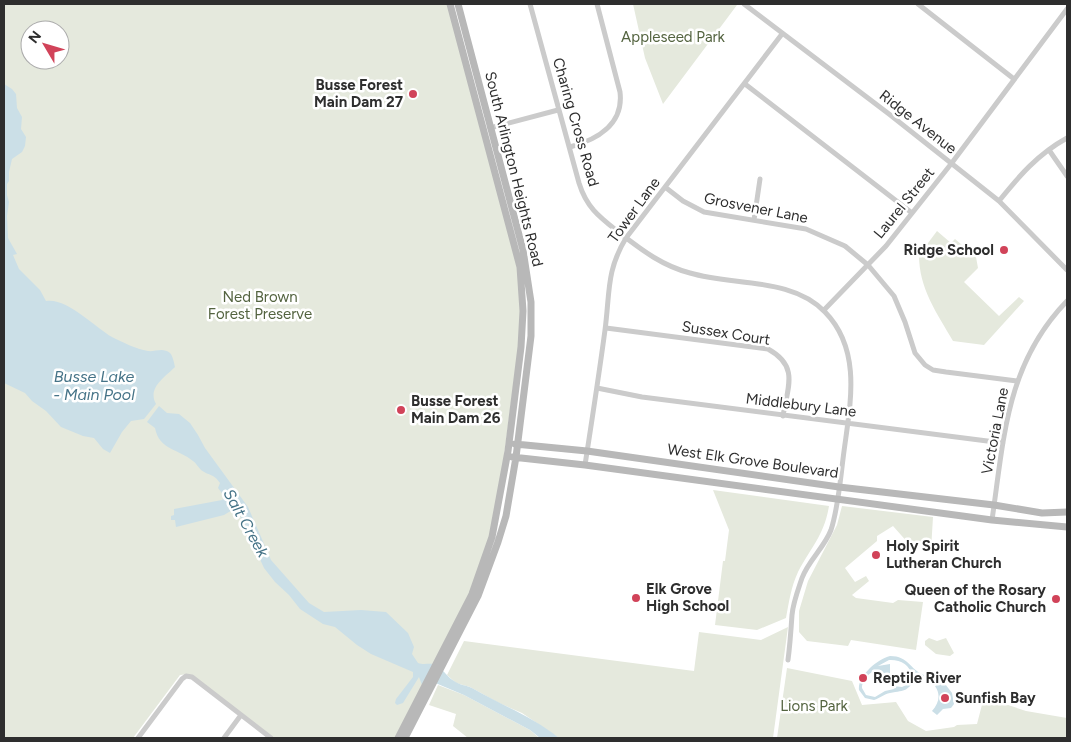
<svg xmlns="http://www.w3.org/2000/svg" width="1071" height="742" viewBox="0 0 1071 742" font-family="Figtree,sans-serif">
<rect width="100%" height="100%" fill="#fff"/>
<path fill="#e5e9dd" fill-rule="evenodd" d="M4,4H450L520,267L523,311L496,517L472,594L422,685L397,738H271L189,674L180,675L133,738H4ZM30,30H60V60H30Z
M633,4L737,5L663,104L645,58Z
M937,231L951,243L955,239L976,257L978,268L964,282L999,316L1019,297L1024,301L984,345L953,341C937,313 919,289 919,255Z
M713,490L829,506C824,536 811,547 798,572C791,587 789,602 786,618L757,630L715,625L723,561H725L729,530Z
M842,506L933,517L931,550L923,541L909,544L893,526L877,536V541L845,568L855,582L866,576L869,581L852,595L856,598L893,603L898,600L923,602L916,650L851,640L848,646L807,641L799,632V611L808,581L837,525Z
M788,627L773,738H559L522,713L499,703L470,687L456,683L447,675L464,641L694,671L699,632L761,640Z
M929,638L937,641L946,638L954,653L950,656L936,654L925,645V641Z
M787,668L852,681L862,705L896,702L908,721L926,731L954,727L957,725L977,724L984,697L1026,711L1067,718V738H777Z
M438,685L464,695L530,730L538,737L536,738H468L453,726L456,714L429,705Z"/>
<path fill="#cbdfe7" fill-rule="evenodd" d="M4,84L12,89L16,94L17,108L22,117L21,129L26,137L25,146L22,152L12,159L9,172V181L7,184V195L9,202L7,216L8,238L17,254L13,255L19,269L40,290L46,301C66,297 95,327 112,337C122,342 136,349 148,351C155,352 163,347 170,353C173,356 174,363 175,367C165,377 147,388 156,404L144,419L131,421L122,432L110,453L103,449L94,438L83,436L61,427L46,411L32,401L25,393L4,383Z
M159,406L167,413L179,414L190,423L198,435L205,448L248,507L271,560L309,603L324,612L361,610L386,612L408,633L414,647L412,654L418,663C424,665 428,663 433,664C442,667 446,676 454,681C459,685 466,685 472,688C501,705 532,716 559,738H540L530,730L464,695L433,682L422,685L419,677L403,703L397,705L395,703L396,699L413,677V672L371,654L357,645L335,627L323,624L300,609L289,595L275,582L264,568L237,509H234L224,515L176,527L175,520H171V516L174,515V509L222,500L225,497L218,488L220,483C213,473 209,476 201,470C198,467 196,463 193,461C179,449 159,450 155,428L147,422Z
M890,656C909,656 909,669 924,675L922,679L916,676C908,692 906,690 890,693C884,694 880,698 874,700L865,698L859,690C857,677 877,659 890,656ZM889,660C903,659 917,669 908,684L902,687L893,686L894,689L885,691L875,697L866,695L862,688C862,679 871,670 880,670L884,675H890V664L878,666Z
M942,680L952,693L954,704L951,708L943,709L937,715L932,711C939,703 941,695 935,686Z"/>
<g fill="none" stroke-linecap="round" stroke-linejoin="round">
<path stroke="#cbcbcb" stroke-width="5" d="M530,4L579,183C587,209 601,218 621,234C643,251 663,266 690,273C733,286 792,277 825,312C864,352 849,409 843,459C840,483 838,508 831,530C824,548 808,561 802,578C798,590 793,603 792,615C791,630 790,645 788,660
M744,4L889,114L999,201L1067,270
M918,4L1014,79
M745,84L912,213
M490,128L558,110
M570,147C596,140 624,125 620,92L597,4
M1049,150L1067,176
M665,187L683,201L704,212L806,229L845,246L868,265L894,296L905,322L915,353L925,365L933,370L946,372L1017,381
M999,201C1019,176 1038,154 1067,138
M754,220L760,179
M824,310L886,246L951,164L1067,9
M606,328L768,349C799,366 788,386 783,416
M597,388L642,397L1003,443
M585,465C592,420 599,375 605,330C610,293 606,271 626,238L782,34
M992,520C1004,438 1006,364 1067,301
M138,738L182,679L186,676L192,677L271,738
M224,738L241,715"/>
<path stroke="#b8b8b8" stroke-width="7" d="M515,444L587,451L839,487L994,505L1042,513L1067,512
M512,457L585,465L992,520L1067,527
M398,738L472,594L492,537L508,451L521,347L523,311L520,267L450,4
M405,738L478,596L498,542L506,516L516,457L531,336V302L523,250L458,4"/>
</g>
<g fill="#d14359" stroke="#fff" stroke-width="2">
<circle cx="413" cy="94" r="5"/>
<circle cx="1004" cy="250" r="5"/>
<circle cx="401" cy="410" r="5"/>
<circle cx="876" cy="555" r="5"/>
<circle cx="636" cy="598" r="5"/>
<circle cx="1056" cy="599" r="5"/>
<circle cx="863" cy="678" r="5"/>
<circle cx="945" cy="698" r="5"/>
</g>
<g text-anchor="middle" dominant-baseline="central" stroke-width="5" stroke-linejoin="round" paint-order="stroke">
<g font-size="15" fill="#546440" stroke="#fff">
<text x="673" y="37">Appleseed Park</text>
<text x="260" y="297">Ned Brown<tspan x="260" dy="17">Forest Preserve</tspan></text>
<text x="814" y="706">Lions Park</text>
</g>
<g font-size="15" font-weight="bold" fill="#2e2e2e" stroke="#fff" text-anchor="start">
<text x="403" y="85" text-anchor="end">Busse Forest<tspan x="403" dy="17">Main Dam 27</tspan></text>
<text x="994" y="250" text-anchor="end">Ridge School</text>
<text x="411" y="401">Busse Forest<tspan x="411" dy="17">Main Dam 26</tspan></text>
<text x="886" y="546">Holy Spirit<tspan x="886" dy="17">Lutheran Church</tspan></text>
<text x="646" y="589">Elk Grove<tspan x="646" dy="17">High School</tspan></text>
<text x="1046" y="590" text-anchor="end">Queen of the Rosary<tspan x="1046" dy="17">Catholic Church</tspan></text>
<text x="873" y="678">Reptile River</text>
<text x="955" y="698">Sunfish Bay</text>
</g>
<g font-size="15" fill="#2e2e2e" stroke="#fff">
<text transform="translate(576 122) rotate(74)">Charing Cross Road</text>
<text transform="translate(918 122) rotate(38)">Ridge Avenue</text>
<text transform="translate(514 169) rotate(76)">South Arlington Heights Road</text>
<text transform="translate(904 203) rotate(-51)">Laurel Street</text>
<text transform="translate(756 208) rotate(11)">Grosvener Lane</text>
<text transform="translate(634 210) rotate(-54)">Tower Lane</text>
<text transform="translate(726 333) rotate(9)">Sussex Court</text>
<text transform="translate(801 405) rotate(7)">Middlebury Lane</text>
<text transform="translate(995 431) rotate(-79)">Victoria Lane</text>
<text transform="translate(753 461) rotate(8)">West Elk Grove Boulevard</text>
</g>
<g font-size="16" font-style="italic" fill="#457387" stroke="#fff">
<text x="94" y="376">Busse Lake<tspan x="94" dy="18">- Main Pool</tspan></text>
<text transform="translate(246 523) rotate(61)">Salt Creek</text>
</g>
</g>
<rect width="1071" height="742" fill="none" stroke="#2e2e2e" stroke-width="10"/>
<g transform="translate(45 45) rotate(308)"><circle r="24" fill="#ffffff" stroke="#ababab"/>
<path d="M0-4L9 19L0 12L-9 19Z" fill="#d14359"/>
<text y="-8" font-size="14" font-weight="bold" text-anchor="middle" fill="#2e2e2e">N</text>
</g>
</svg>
